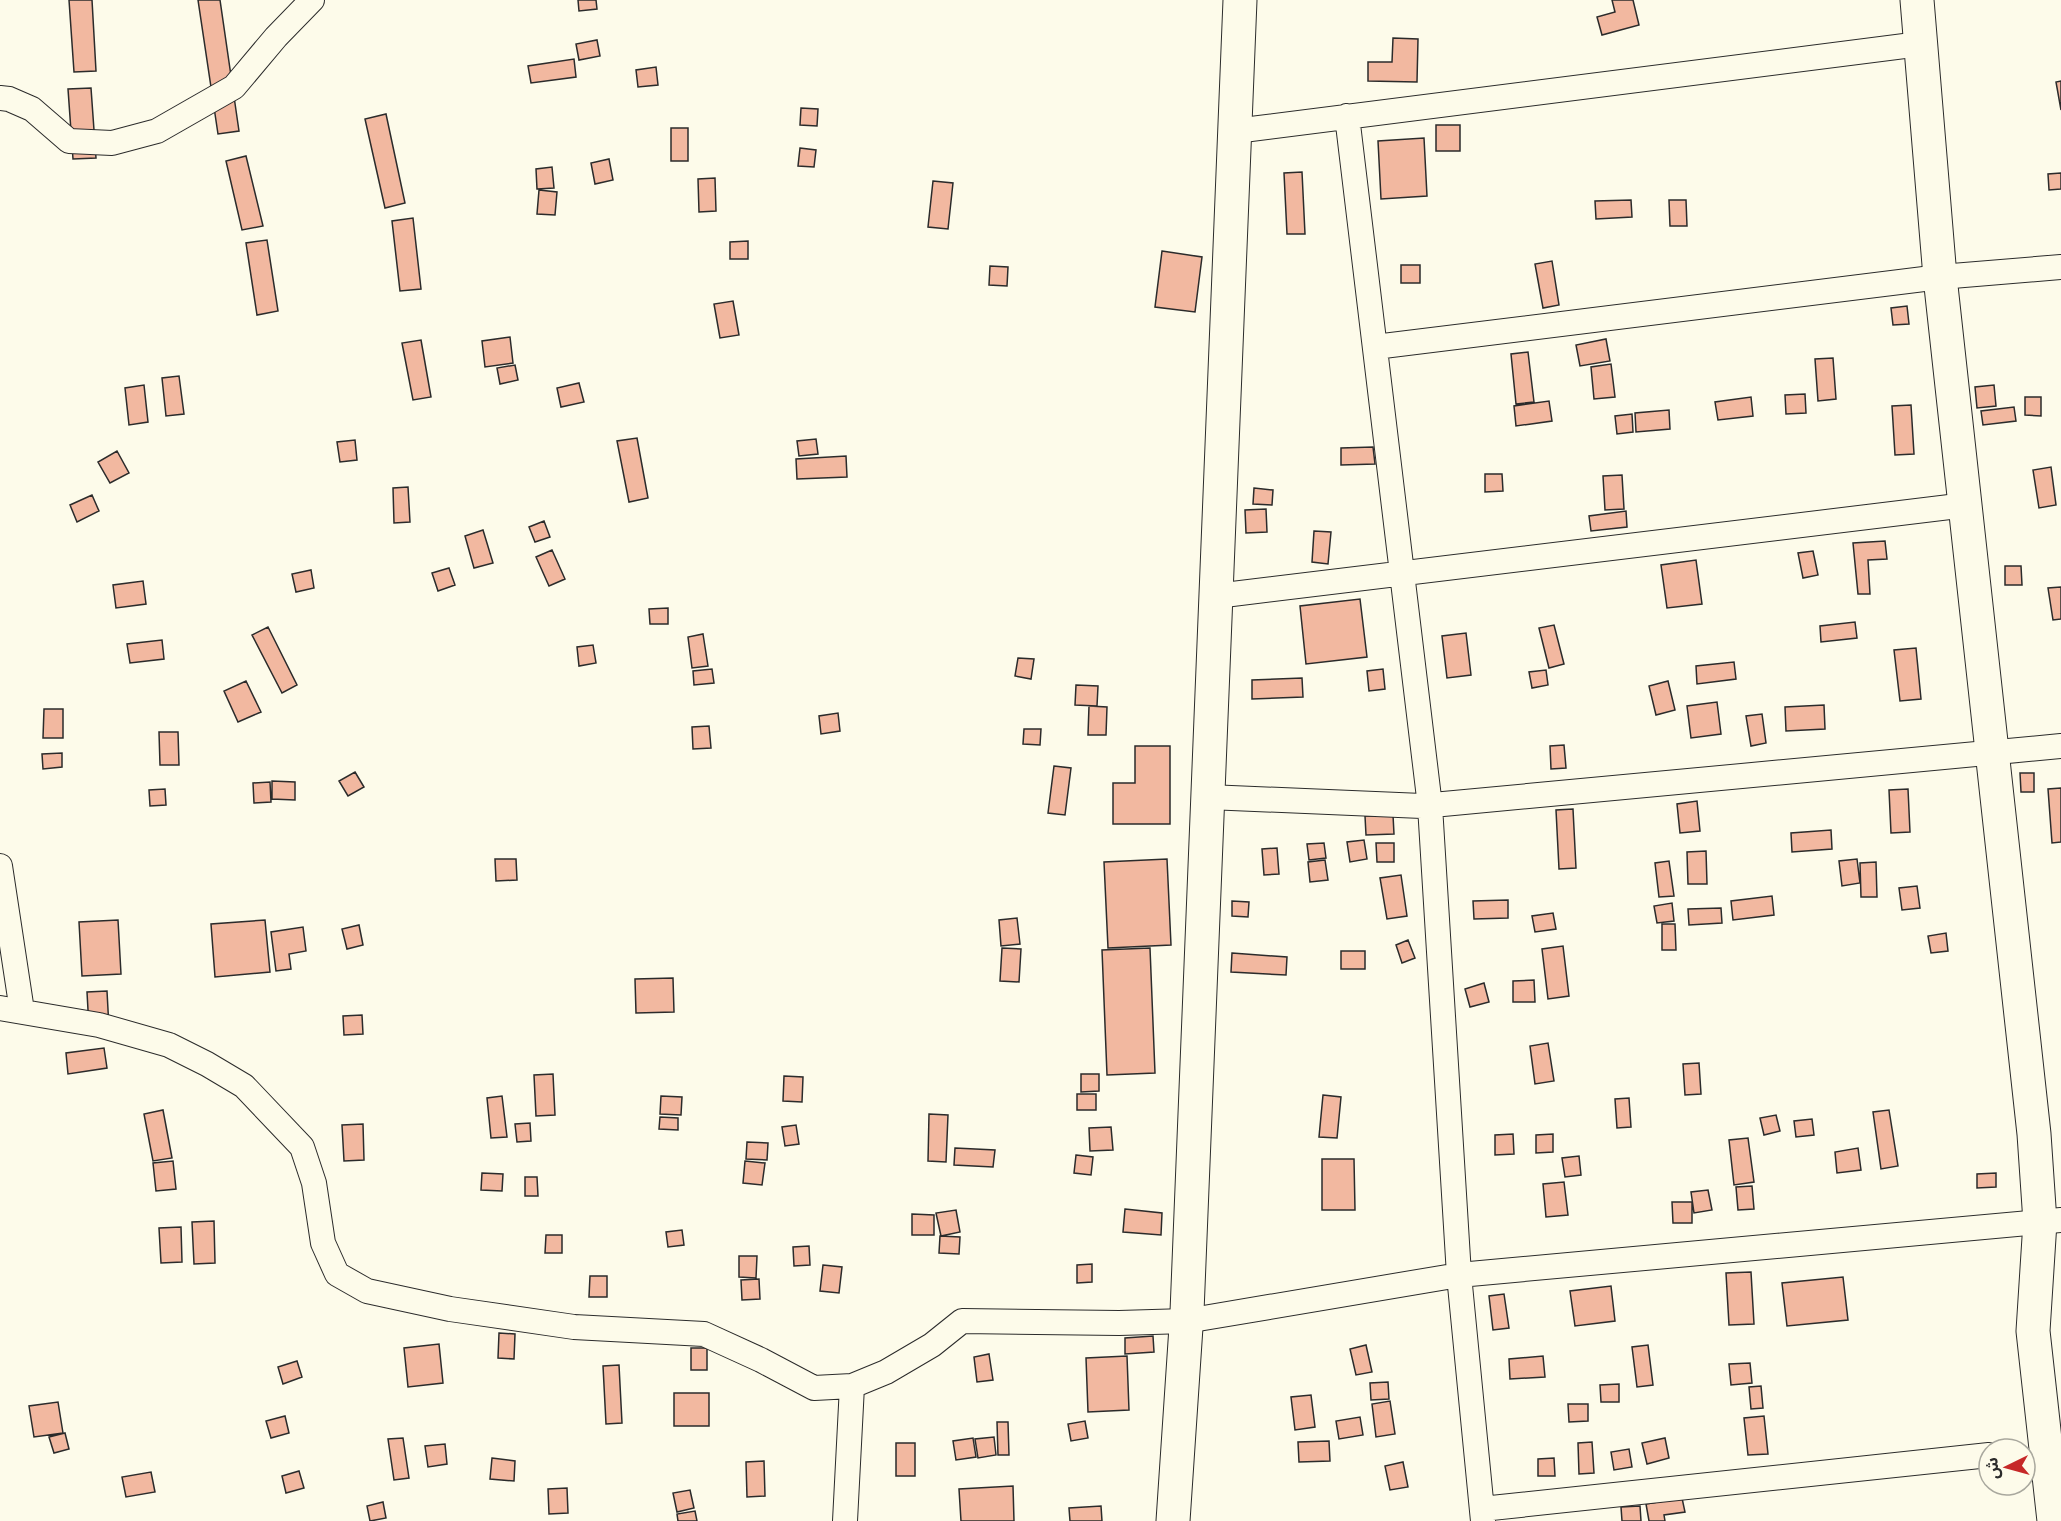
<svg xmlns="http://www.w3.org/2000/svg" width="2061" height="1521" viewBox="0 0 2061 1521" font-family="'Exo 2','Noto Sans Arabic',sans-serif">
<rect width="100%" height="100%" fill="#fdfbea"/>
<path fill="#f2b8a0" stroke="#2b2b2b" stroke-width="1.5" d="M69,0H92L96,71L74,72Z
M198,0H220L239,131L218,134Z
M578,0H596L597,9L579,11Z
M1612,0H1633L1639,25L1602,35L1597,17L1615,12Z
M1393,38L1418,39L1417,82L1368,81V62H1392Z
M597,40L600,56L579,60L576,44Z
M574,59L576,77L531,83L528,66Z
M656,67L658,85L638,87L636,70Z
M2061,81V110L2056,82Z
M91,88L96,158L73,159L68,89Z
M801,108L818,109L817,126L800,125Z
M386,114L405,203L385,208L365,119Z
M1436,125H1460V151H1436Z
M671,128H688V161H671Z
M1424,138L1427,196L1381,199L1378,141Z
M800,148L816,150L814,167L798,166Z
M246,156L263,226L242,230L226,161Z
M609,159L613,180L595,184L591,163Z
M552,167L554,188L537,189L536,169Z
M1302,172L1305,234H1287L1284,173Z
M2061,173V189L2049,190L2048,174Z
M715,178L716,211L699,212L698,179Z
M933,181L953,183L948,229L928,227Z
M539,190L557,192L555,215L537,214Z
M1631,200L1632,217L1596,219L1595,201Z
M1669,200H1686L1687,226H1670Z
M413,218L421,289L400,291L392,221Z
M267,240L278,311L257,315L246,243Z
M748,241V259H730V242Z
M1162,251L1202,257L1195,312L1155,307Z
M1552,261L1559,305L1543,308L1535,264Z
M1401,265H1420V283H1401Z
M990,266L1008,267L1007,286L989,285Z
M733,301L739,335L720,338L714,304Z
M1907,306L1909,324L1893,325L1891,308Z
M510,337L513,363L485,367L482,341Z
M1606,339L1610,361L1580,366L1576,345Z
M421,340L431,397L413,400L402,343Z
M1528,352L1534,402L1516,404L1511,354Z
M1833,358L1836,399L1818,401L1815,359Z
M1611,364L1615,397L1594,399L1591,367Z
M515,365L518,380L500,384L497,368Z
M179,376L184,414L166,416L162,378Z
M579,383L584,402L561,407L557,388Z
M144,385L148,422L129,425L125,388Z
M1994,385L1996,406L1977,408L1975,387Z
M1805,394L1806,413L1786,414L1785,395Z
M1751,397L1753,416L1718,420L1715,402Z
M2025,397H2041V416L2025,415Z
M1549,401L1552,421L1516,426L1514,406Z
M1911,405L1914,454L1895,455L1892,406Z
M2014,407L2016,421L1983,425L1981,411Z
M1669,410L1670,429L1636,432L1635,413Z
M1632,414L1633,432L1617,434L1615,416Z
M637,438L648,498L629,502L617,441Z
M816,439L818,454L799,456L797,441Z
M355,440L357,460L340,462L337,442Z
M1373,447L1375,464L1341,465V448Z
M117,451L129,473L110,483L98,462Z
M846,456L847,477L797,479L796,459Z
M2051,467L2056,505L2039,508L2033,470Z
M1485,474H1502L1503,491L1485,492Z
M1622,475L1624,509L1605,510L1603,476Z
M408,487L410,522L394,523L393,488Z
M1254,488L1273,490L1272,505L1253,504Z
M92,495L99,511L77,522L70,505Z
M1266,509L1267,532L1246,533L1245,510Z
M1626,511L1627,527L1591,531L1589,516Z
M544,521L550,537L535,542L529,527Z
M483,530L493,563L474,568L465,536Z
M1314,531L1331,532L1328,564L1312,562Z
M1885,541L1887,559L1868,560L1870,594H1858L1853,543Z
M552,550L565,579L549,586L536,557Z
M1813,551L1818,575L1803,578L1798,553Z
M1696,560L1702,604L1667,608L1661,565Z
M2005,566H2021L2022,585H2005Z
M449,568L455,585L438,591L432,573Z
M311,570L314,588L296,592L292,574Z
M143,581L146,604L116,608L113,585Z
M2061,587V619L2053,620L2048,588Z
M1360,599L1367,657L1306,664L1300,606Z
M668,608V624H650L649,609Z
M1855,622L1857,638L1821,642L1820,626Z
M1554,625L1564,664L1549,668L1539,628Z
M268,627L297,685L282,693L252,635Z
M1466,633L1471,675L1447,678L1442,636Z
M703,634L708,666L692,668L688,637Z
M162,640L164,659L130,663L127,644Z
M593,645L596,663L579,666L577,647Z
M1916,648L1921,699L1900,701L1894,650Z
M1018,658L1034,659L1031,679L1015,676Z
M1734,662L1736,679L1697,684L1696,666Z
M712,669L714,683L694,685L693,671Z
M1383,669L1385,689L1369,691L1367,671Z
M1546,670L1548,685L1532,688L1529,672Z
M1302,678L1303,697L1252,699V680Z
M246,681L261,712L238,722L224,691Z
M1668,681L1675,710L1656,715L1649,686Z
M1076,685L1098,686L1097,706L1075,705Z
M1717,702L1721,734L1691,738L1687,706Z
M1824,705L1825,729L1786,731L1785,707Z
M1089,706L1107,707L1106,735H1088Z
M44,709H63V738H43Z
M838,713L840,731L821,734L819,716Z
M1762,714L1766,743L1751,746L1746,716Z
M709,726L711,748L693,749L692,727Z
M1024,729H1041L1040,745L1023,744Z
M159,732H178L179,765H160Z
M1564,745L1566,768L1551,769L1550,746Z
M1135,746H1170V824H1113V783H1135Z
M62,753V767L43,769L42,754Z
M1054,766L1071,768L1065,815L1048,813Z
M355,772L364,787L348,796L339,781Z
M2020,773H2034V792H2021Z
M272,781L295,782V800L272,799Z
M270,782L271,802L254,803L253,783Z
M2061,788V842L2052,843L2048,789Z
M165,789L166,805L150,806L149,790Z
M1908,789L1910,832L1891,833L1889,790Z
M1697,801L1700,831L1680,833L1677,804Z
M1573,809L1576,868L1559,869L1556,810Z
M1393,815L1394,834L1366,835L1365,816Z
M1831,830L1832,849L1792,852L1791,833Z
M1364,840L1367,859L1350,862L1347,842Z
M1324,843L1326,858L1309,860L1307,844Z
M1376,843H1394V862H1377Z
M1277,848L1279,874L1264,875L1262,849Z
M1706,851L1707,884H1688L1687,852Z
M495,859H516L517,880L496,881Z
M1167,859L1171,945L1108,948L1104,862Z
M1857,859L1860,883L1842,886L1839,861Z
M1325,860L1328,880L1310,882L1308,862Z
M1669,861L1674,896L1659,897L1655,863Z
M1876,862L1877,897H1861L1860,863Z
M1401,875L1407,916L1387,919L1380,878Z
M1917,886L1920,908L1902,910L1899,888Z
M1772,896L1774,915L1733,920L1731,901Z
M1508,900V918L1474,919L1473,901Z
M1232,901L1249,902L1248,917L1232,916Z
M1672,903L1674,921L1657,923L1654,906Z
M1721,908L1722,923L1689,925L1688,909Z
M1553,913L1556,929L1535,932L1532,916Z
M1017,918L1020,944L1001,946L999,920Z
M118,920L121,974L82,976L79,922Z
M265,920L270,972L215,977L211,924Z
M1662,924H1675L1676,950H1662Z
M359,925L363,945L347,949L342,929Z
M303,927L306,951L289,954L291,969L276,971L271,932Z
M1946,933L1948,951L1931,953L1928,936Z
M1408,940L1415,958L1402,963L1396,945Z
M1563,946L1569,996L1548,999L1542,949Z
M1002,948L1021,949L1019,982L1000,981Z
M1150,948L1155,1073L1107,1075L1102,950Z
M1341,951H1365V969H1341Z
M1232,953L1287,957L1286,975L1231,972Z
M673,978L674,1012L636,1013L635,979Z
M1534,980L1535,1002H1513V981Z
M1484,983L1489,1002L1470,1007L1465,989Z
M107,991L109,1028H89L87,992Z
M362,1015L363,1034L344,1035L343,1016Z
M1548,1043L1554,1081L1535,1084L1530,1046Z
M104,1048L107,1068L68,1074L66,1053Z
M1699,1063L1701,1094L1685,1095L1683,1064Z
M553,1074L555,1115L536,1116L534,1075Z
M1081,1074H1099V1091L1081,1092Z
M784,1076L803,1077L802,1102L783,1101Z
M1077,1094H1096V1110H1077Z
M1323,1095L1341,1097L1337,1138L1319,1137Z
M502,1096L507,1137L491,1138L487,1098Z
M661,1096L682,1097L681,1115L660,1114Z
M1629,1098L1631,1127L1617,1128L1615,1099Z
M163,1110L172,1158L153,1161L144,1114Z
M1889,1110L1898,1166L1881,1169L1873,1112Z
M929,1114L948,1115L946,1162L928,1161Z
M1776,1115L1780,1131L1764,1135L1760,1118Z
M660,1117L678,1118V1130L659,1129Z
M1812,1119L1814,1135L1796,1137L1794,1121Z
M530,1123L531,1141L517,1142L515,1124Z
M363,1124L364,1160L344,1161L342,1125Z
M796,1125L799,1144L785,1146L782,1127Z
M1111,1127L1113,1150L1090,1151L1089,1128Z
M1513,1134L1514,1154L1495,1155V1135Z
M1553,1134V1152L1536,1153V1135Z
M1748,1138L1754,1182L1734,1185L1729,1140Z
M747,1142L768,1143L767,1160L746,1159Z
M955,1148L995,1150L993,1167L954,1165Z
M1858,1148L1861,1170L1837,1173L1835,1152Z
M1076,1155L1093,1157L1091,1175L1074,1173Z
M1579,1156L1581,1175L1565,1177L1562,1158Z
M1322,1159H1354L1355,1210H1322Z
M173,1161L176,1189L156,1191L153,1163Z
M745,1161L765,1163L762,1185L743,1183Z
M482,1173L503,1174L502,1191L481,1190Z
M1996,1173V1187L1977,1188V1174Z
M525,1177H537L538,1196H525Z
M1564,1182L1568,1215L1546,1217L1543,1184Z
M1752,1186L1754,1209L1738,1210L1736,1187Z
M1708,1190L1712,1210L1694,1213L1691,1192Z
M1672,1202H1692V1223H1673Z
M1125,1209L1162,1213L1161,1235L1123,1232Z
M956,1210L960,1232L941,1236L936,1213Z
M912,1214L934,1215V1235H912Z
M214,1221L215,1263L194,1264L192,1222Z
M181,1227L182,1262L161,1263L159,1228Z
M682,1230L684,1245L668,1247L666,1232Z
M546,1235H562V1253H545Z
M940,1236L960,1237L959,1254L939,1253Z
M809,1246L810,1265L794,1266L793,1247Z
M739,1256H757L756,1278L739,1277Z
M1092,1264V1282L1077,1283V1265Z
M823,1265L842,1267L839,1293L820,1291Z
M1751,1272L1754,1324L1729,1325L1726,1273Z
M590,1276H607V1297H589Z
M1843,1277L1848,1320L1787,1326L1782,1283Z
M759,1279L760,1299L742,1300L741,1280Z
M1611,1286L1615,1321L1575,1326L1570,1291Z
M1504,1294L1509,1328L1493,1330L1489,1296Z
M499,1333L515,1334L514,1359L498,1358Z
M1153,1336L1154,1352L1125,1354V1338Z
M439,1344L443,1383L408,1387L404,1348Z
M1366,1345L1372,1372L1356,1375L1350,1349Z
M1648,1345L1653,1385L1637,1387L1632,1347Z
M691,1348H707V1370H691Z
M989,1354L993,1380L977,1382L974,1357Z
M1127,1356L1129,1410L1088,1412L1086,1358Z
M1543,1356L1545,1377L1510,1379L1509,1359Z
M297,1361L302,1377L283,1384L278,1367Z
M1750,1363L1752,1383L1731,1385L1729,1364Z
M619,1365L622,1423L606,1424L603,1366Z
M1388,1382L1389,1399L1371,1400L1370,1383Z
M1619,1384V1402H1601L1600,1385Z
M1761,1386L1763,1408L1751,1409L1749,1387Z
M674,1393H709V1426H674Z
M1311,1395L1315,1427L1295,1430L1291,1397Z
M1390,1401L1395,1434L1376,1437L1372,1404Z
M58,1402L63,1433L34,1437L29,1406Z
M1568,1404H1588V1421L1569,1422Z
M285,1416L289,1433L271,1438L266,1421Z
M1764,1416L1768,1454L1748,1455L1744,1418Z
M1360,1417L1363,1435L1339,1439L1336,1421Z
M1085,1421L1088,1438L1071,1441L1068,1424Z
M997,1422H1008L1009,1455H998Z
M65,1433L69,1449L54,1453L49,1437Z
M994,1437L996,1455L978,1458L975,1439Z
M403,1438L409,1478L394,1480L388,1439Z
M973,1438L976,1457L956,1460L953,1441Z
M1665,1438L1669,1458L1647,1464L1642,1443Z
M1329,1441L1330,1461L1299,1462L1298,1442Z
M1592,1442L1594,1473L1579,1474L1578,1443Z
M896,1443H915V1476H896Z
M445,1444L447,1464L428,1467L425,1446Z
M1629,1449L1632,1467L1614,1470L1611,1452Z
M492,1458L515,1461L514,1481L490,1479Z
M1554,1458L1555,1476H1538V1459Z
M764,1461L765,1496L747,1497L746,1462Z
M1403,1462L1408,1487L1390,1490L1385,1466Z
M299,1471L304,1488L286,1493L282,1476Z
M151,1472L155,1492L126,1497L122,1477Z
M1013,1486L1014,1521H961L959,1489Z
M567,1488L568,1513L549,1514L548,1489Z
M690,1490L694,1508L677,1512L673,1493Z
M1682,1498L1685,1512L1664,1515L1665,1521H1649L1646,1504Z
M383,1502L386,1518L370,1521L367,1506Z
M1101,1506L1102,1521H1070L1069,1508Z
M1640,1506L1641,1521H1622L1621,1507Z
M695,1511L697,1521H678L677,1514Z"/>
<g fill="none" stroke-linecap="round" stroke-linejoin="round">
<defs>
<path id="street" d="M0,98L9,99L32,109L69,141L112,143L157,131L234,87L276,37L312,0
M1347,116L1430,806L1459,1275L1483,1521
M1235,131L1920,44
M1375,347L1940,277L2061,267
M1216,596L1966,505
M1208,797L1422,806L2061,746
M0,866L22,1011
M0,1008L99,1025L169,1045L207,1064L244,1086L302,1147L314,1183L323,1243L337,1274L367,1291L450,1309L574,1327L704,1334L761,1360L814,1388L852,1386L886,1372L932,1345L962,1321L1119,1323L1186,1321L1459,1275L2061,1220
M1482,1509L1989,1455
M845,1521L852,1386"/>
<path id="secondary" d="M1917,0L1940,277L2034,1134L2040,1222L2033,1331L2054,1521
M1173,1521L1187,1312L1240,0"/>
</defs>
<use href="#street" stroke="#2b2b2b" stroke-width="26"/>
<use href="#secondary" stroke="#2b2b2b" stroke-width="35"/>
<use href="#street" stroke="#fdfbea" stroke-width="24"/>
<use href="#secondary" stroke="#fdfbea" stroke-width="33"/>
</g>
<g transform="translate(2007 1467) rotate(265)"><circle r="28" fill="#fdfbea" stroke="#a9a89e" stroke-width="1.5"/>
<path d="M0-4.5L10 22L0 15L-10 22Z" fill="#c62828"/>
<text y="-9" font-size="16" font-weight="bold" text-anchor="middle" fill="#2b2b2b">ش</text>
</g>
</svg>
